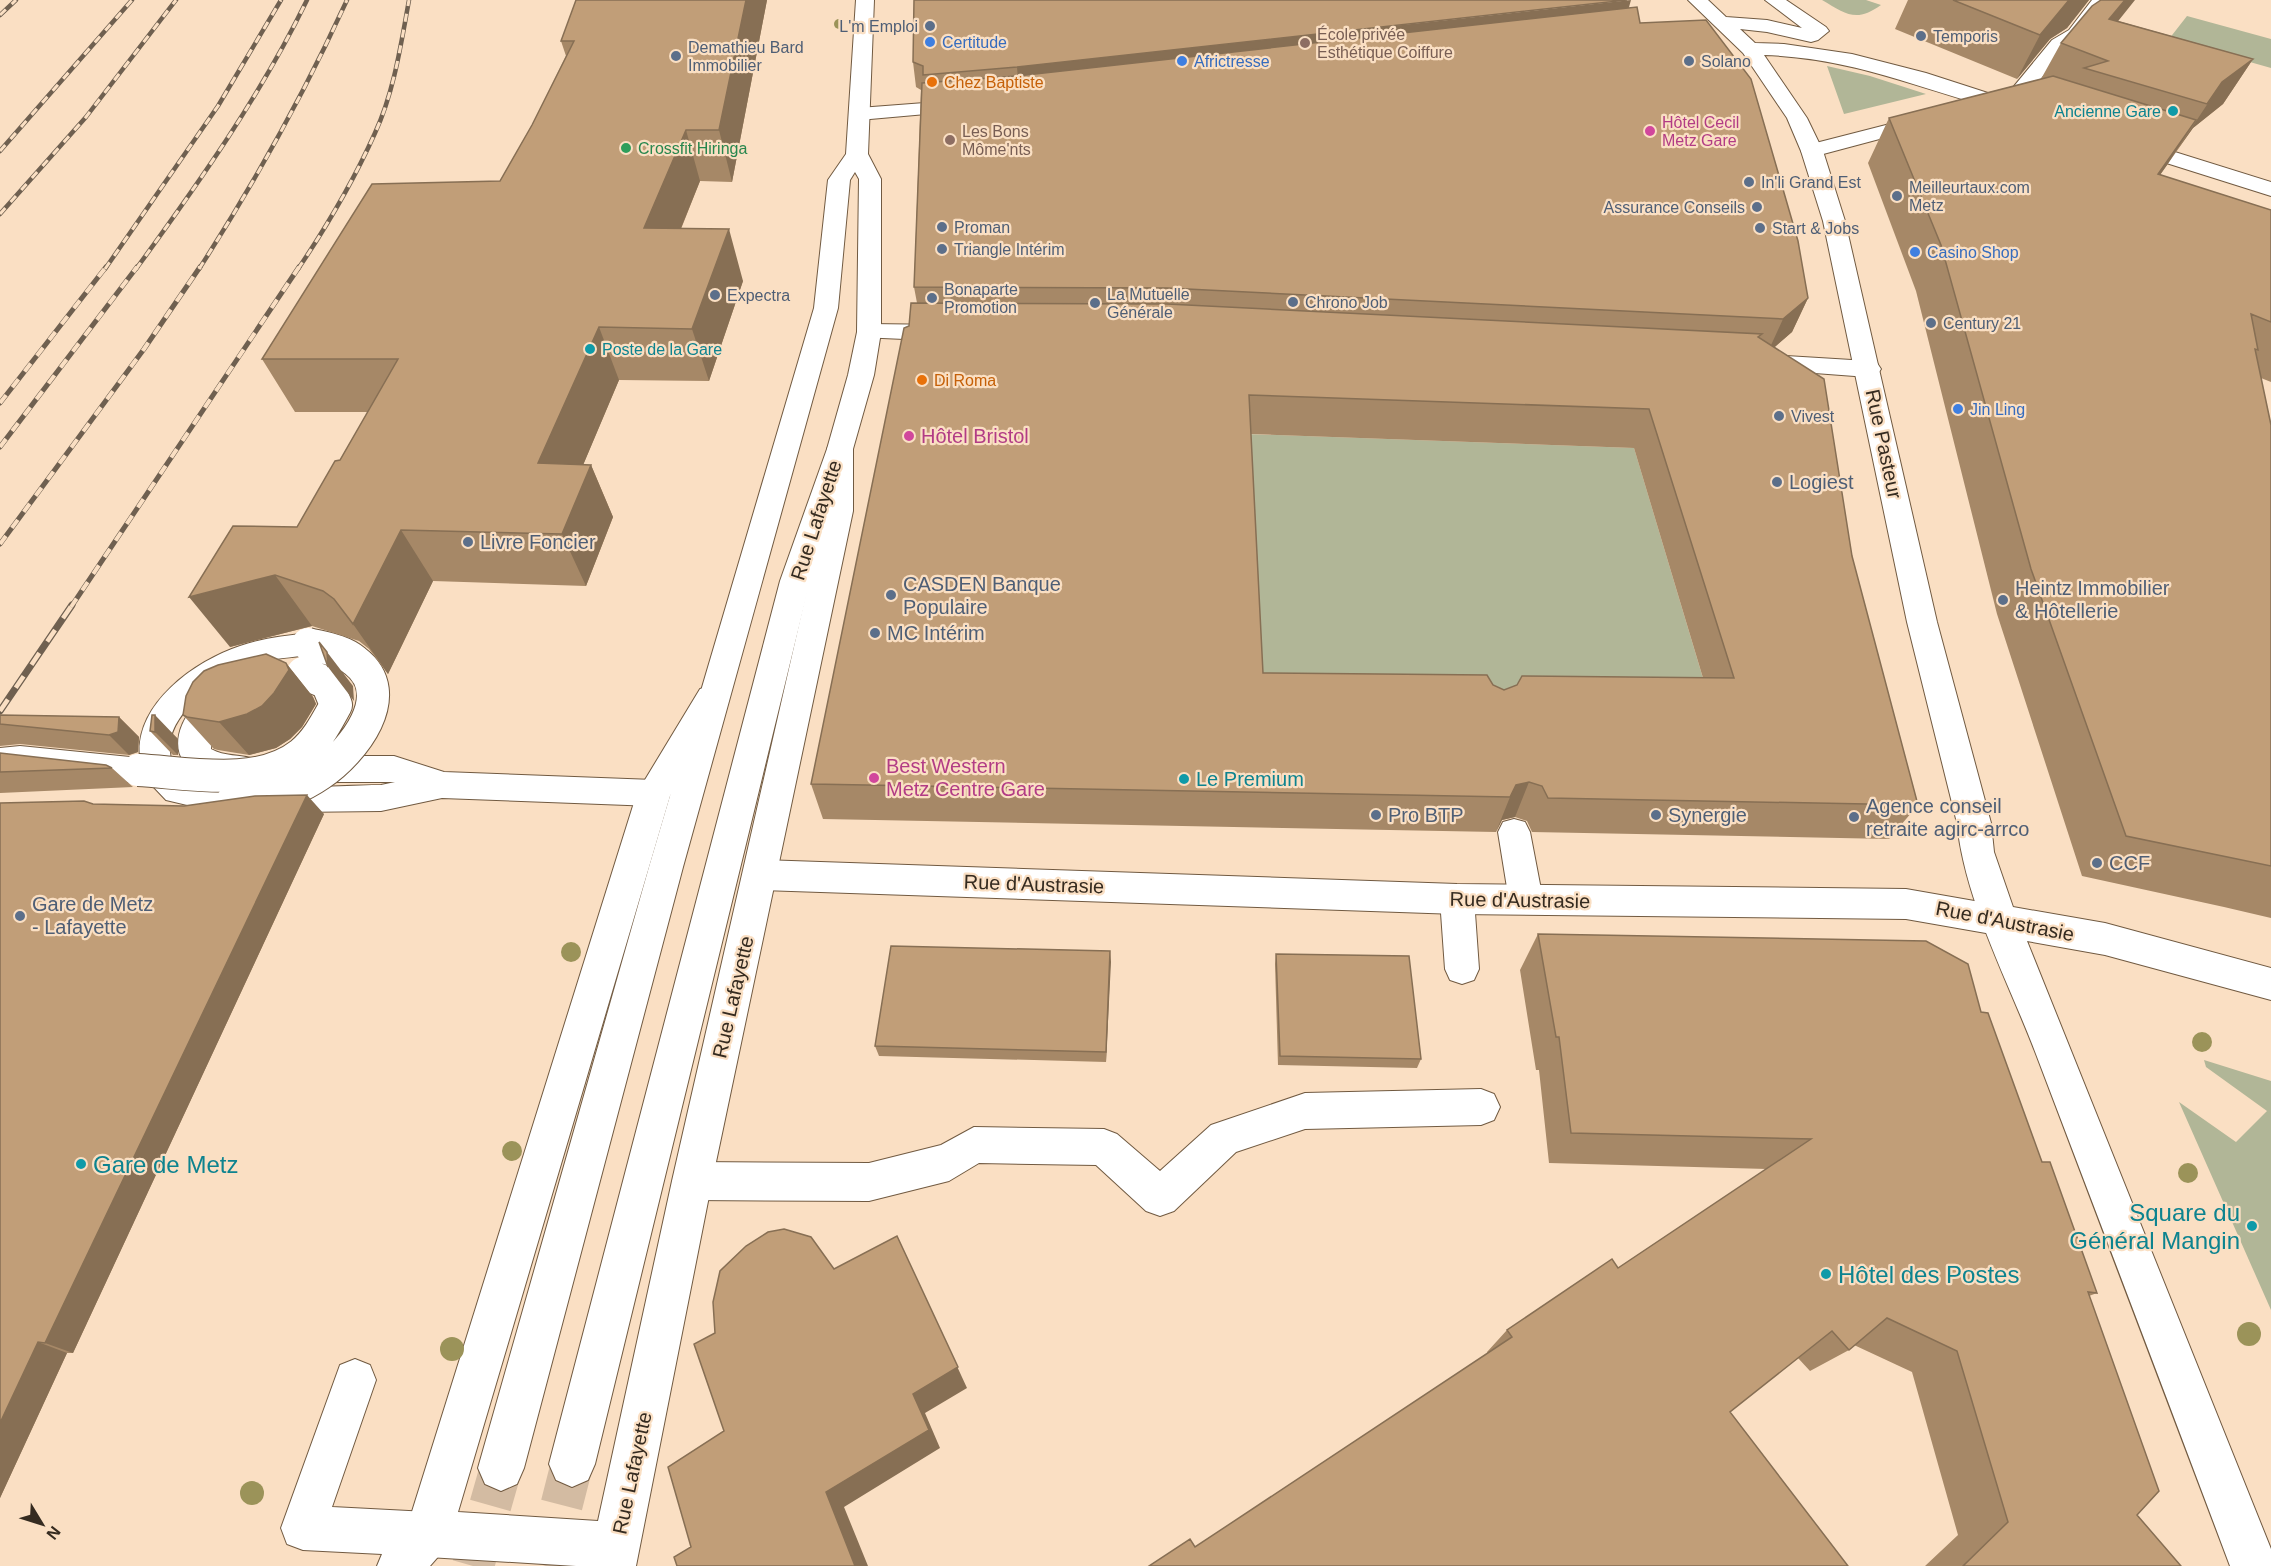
<svg xmlns="http://www.w3.org/2000/svg" width="2271" height="1566" viewBox="0 0 2271 1566" font-family="Arial,sans-serif">
<rect width="100%" height="100%" fill="#fadfc3"/>
<path fill="#b1b697" d="M1822,0H1866L1881,5C1856,23 1846,14 1822,0Z
M2187,16L2271,39V68L2169,39Z
M1827,66L1870,76L1926,94L1844,114Z
M1246,434L1634,448L1714,715L1259,710Z
M2204,1060L2271,1081V1310L2179,1102L2236,1142L2267,1111L2206,1067Z"/>
<g fill="none" stroke-linecap="round" stroke-linejoin="round">
<path stroke="#d3bba2" stroke-width="42" stroke-dasharray="42 21" stroke-linecap="butt" d="M473,1566L501,1468
M546,1566L572,1464"/>
<defs>
<path id="service" d="M2092,0H2110L2083,38L2066,48L2015,110H2001L1998,106L2001,102L2052,40L2069,30Z
M308,633L318,636L323,644L318,652C299,658 279,657 260,662C228,670 172,709 170,744C169,758 173,772 186,780C209,794 346,785 381,785L395,782H307L296,778L291,769L296,760L307,756H394L444,772L654,780L665,784L670,793L665,802L654,806L442,798L381,811L221,813L166,800L147,780L138,783L20,770L0,772V748L20,746L140,758C134,704 195,661 240,646C262,638 285,636 308,633Z
M221,686L232,690L236,698L213,725L211,749C225,757 239,754 254,759L259,768L254,777C234,783 197,781 184,762C165,736 196,694 221,686Z
M1514,819L1525,822L1530,832L1543,900L1538,910L1526,914L1514,910L1509,900L1498,832L1503,822Z
M1457,885L1469,889L1474,899L1479,969L1474,980L1462,984L1450,980L1445,969L1440,899L1445,889Z
M1481,1089L1494,1094L1500,1107L1494,1120L1481,1125L1305,1129L1236,1152L1174,1211L1160,1216L1146,1211L1096,1165L979,1163L949,1181L869,1201L692,1200L678,1194L673,1181L678,1168L692,1162L869,1163L941,1145L974,1127L1104,1129L1117,1134L1160,1171L1211,1125L1305,1093Z
M355,1359L370,1365L376,1380L332,1507L428,1512L444,1518L450,1534L444,1550L430,1566H377L382,1554L303,1550L287,1544L281,1528L340,1365Z"/>
<path id="minor" d="M964,100L971,102L974,106L971,110L859,120L852,118L849,114L852,110L859,108Z
M1925,115L1932,117L1935,121L1932,125L1812,157L1804,156L1801,151L1804,146Z
M869,324L949,325L958,328L961,333L958,338L949,341L860,337L857,332L860,327Z
M1755,354L1868,361L1877,363L1881,369L1877,375L1868,377L1746,368L1742,362L1746,356Z
M761,860L1457,884L1906,889L2003,906L2016,910L2021,921L2016,932L2003,936L1906,919L1457,914L761,890L749,885L744,875L749,865Z"/>
<path id="tertiary" d="M1688,0H1708L1726,17L1767,20L1802,28L1765,0H1786L1826,27L1829,31L1818,40L1811,42L1767,32L1740,29L1755,43L1784,44L1852,54L1926,73L2025,105L2028,109L2025,113L2018,115C1930,93 1858,58 1764,55L1807,118L1823,151L1845,221L1937,622L1991,823L1994,852L2013,907L2105,923L2271,968V1000L2105,955L2027,941L2271,1549V1566H2230C2167,1398 2103,1230 2039,1062C2011,986 1965,903 1957,823L1907,622L1823,221L1801,151L1787,118L1743,53Z
M2130,138L2271,182V196L2122,149L2119,144L2122,139Z
M840,440L850,443L853,449V511L712,1181L636,1566H576L428,1557L412,1550L405,1534L637,793L700,689L711,686L722,689L727,698L670,796L458,1512L598,1521L672,1181L825,511L827,449L830,443Z"/>
<path id="secondary" d="M856,0H874L868,154L881,179V332L874,375L853,449L810,581L595,1464L588,1480L572,1487L556,1480L549,1464L780,581L827,449L848,375L857,332L859,179L855,172L850,180L838,308L683,867L524,1468L517,1484L501,1491L485,1484L478,1468L649,867L814,308L828,180L846,154Z"/>
</defs>
<use href="#service" stroke="#715a41" stroke-width="2"/>
<use href="#minor" stroke="#715a41" stroke-width="2"/>
<use href="#tertiary" stroke="#715a41" stroke-width="2"/>
<use href="#secondary" stroke="#715a41" stroke-width="2"/>
<use href="#service" fill="#fff" fill-rule="evenodd"/>
<use href="#minor" fill="#fff" fill-rule="evenodd"/>
<use href="#tertiary" fill="#fff" fill-rule="evenodd"/>
<use href="#secondary" fill="#fff" fill-rule="evenodd"/>
<defs>
<path id="rail-far2" d="M0,15L16,0
M0,151L132,0
M0,214L86,117L176,0
M105,269L218,106L281,0
M136,269C198,184 261,95 307,0
M199,269C255,182 304,94 347,0
M298,269C327,226 354,180 375,133C394,92 401,44 409,0"/>
<path id="rail-far1" d="M0,403L106,267
M0,447L137,267
M0,544L144,349L200,267
M71,607L299,267"/>
<path id="rail" d="M0,711L72,605"/>
</defs>
<use href="#rail-far2" stroke="#6f6050" stroke-width="4.5"/>
<use href="#rail-far1" stroke="#6f6050" stroke-width="5"/>
<use href="#rail" stroke="#6f6050" stroke-width="7"/>
<use href="#rail-far2" stroke="#fadfc3" stroke-width="3" stroke-dasharray="8" stroke-linecap="butt"/>
<use href="#rail-far1" stroke="#fadfc3" stroke-width="4" stroke-dasharray="10" stroke-linecap="butt"/>
<use href="#rail" stroke="#fadfc3" stroke-width="4.5" stroke-dasharray="14" stroke-linecap="butt"/>
<defs>
<path id="service-bridge" d="M138,770C189,773 258,788 301,754C317,741 326,723 336,705L327,683L303,673
M230,804C262,801 294,792 320,774C353,752 399,694 355,661C342,650 324,648 308,644"/>
</defs>
<use href="#service-bridge" stroke="#715a41" stroke-width="34" stroke-linecap="butt"/>
<use href="#service-bridge" stroke="#fff" stroke-width="32"/>
</g>
<g fill="#9b9359">
<circle cx="839" cy="24" r="5"/>
<circle cx="571" cy="952" r="10"/>
<circle cx="2202" cy="1042" r="10"/>
<circle cx="512" cy="1151" r="10"/>
<circle cx="2188" cy="1173" r="10"/>
<circle cx="2249" cy="1334" r="12"/>
<circle cx="452" cy="1349" r="12"/>
<circle cx="252" cy="1493" r="12"/>
</g>
<path fill="#a68867" fill-rule="evenodd" d="M767,0L732,182L700,181L681,229L743,281L709,381L619,380L583,465H591L613,517L586,586L433,581L388,674L369,649L359,641L312,626L230,647L297,527L340,460L368,412H295L262,359L500,181L532,125L566,56L561,41Z
M1908,0H2089L2067,28L2050,39L2017,79L1895,29Z
M1629,8L1808,298L1792,332L1774,347L1852,556L1918,805L1889,839L1532,832L1527,821L1515,817L1502,820L1496,832L823,819L811,784L909,326L917,303L914,287L921,90L916,87L913,62ZM1251,434L1634,448L1703,678L1504,690L1493,685L1263,673Z
M2118,21L2253,59L2223,104L2193,128L2160,175L2271,210V382L2261,378L2271,424V918L2224,907L2082,876L1997,614L1916,291L1868,163L1889,118L2041,79L2061,43Z
M286,663L313,697L316,704L302,727L290,739L276,748L249,755L218,750L214,749L183,715Z
M0,715L119,717L139,737L138,752L129,755L20,744L0,746Z
M152,715L178,739V755H173L150,731Z
M0,753L112,768L133,787L0,793Z
M0,803L93,804L324,814L73,1353H67L0,1498Z
M1538,934L1981,1012L2042,1162L2097,1293L2089,1296L2137,1515L2181,1566H1925L1958,1535L1912,1372L1854,1345L1849,1350L1810,1371L1798,1358L1195,1547L1488,1354L1487,1352L1507,1330L1618,1268L1767,1169L1549,1163L1539,1070H1536L1520,970Z
M1110,951L1106,1062L879,1056L875,1046Z
M1276,954L1421,1059L1417,1068L1278,1065L1275,964Z"/>
<path fill="#876f54" d="M746,0H767L732,182L719,130Z
M1631,0L1624,25L1019,93L1017,67Z
M2069,0H2089L2067,28L2050,39L2017,79L2040,35Z
M2125,0H2135L2091,55L2109,19Z
M2253,59L2223,104L2193,128L2177,150L2222,82Z
M2196,120L2167,165L2128,220L2158,174Z
M686,130L700,181L660,280L644,228Z
M729,229L743,281L709,381L692,329Z
M1808,298L1792,332L1767,354L1783,319Z
M599,327L619,380L562,515L538,463Z
M591,465L613,517L586,586L562,534Z
M401,530L433,581L388,674L353,624Z
M275,575L312,626L230,647L189,597Z
M327,652L353,686L354,701L328,667Z
M286,663L313,697L316,704L302,727L290,739L276,748L249,755L219,722Z
M155,715L178,739V755L155,732Z
M119,717L139,737L138,752L129,755L109,735Z
M1529,782L1515,817L1502,820L1496,832L1510,797L1516,785Z
M307,795L324,814L73,1353L45,1343Z
M1110,951L1111,962L1106,1062V1052Z
M897,1236L967,1388L925,1413L940,1448L844,1507L868,1566H855L826,1492L913,1394Z
M38,1342L67,1353L0,1498V1423Z"/>
<path fill="#c19e78" stroke="#876f54" stroke-width="1.5" fill-rule="evenodd" d="M576,0H746L719,130H686L644,228L729,229L692,329L599,327L538,463L591,465L562,534L401,530L353,624L334,599L323,591L275,575L189,597L233,526L297,527L335,461L340,460L398,359H262L372,184L500,181L532,125L574,41H561Z
M914,0H1627L1017,67L923,75V66L913,62Z
M1953,0H2069L2040,35Z
M2101,0H2125L2109,19L2253,59L2222,82L2207,104L2084,68L2108,61L2061,43L2092,6Z
M1637,7L1640,23L1706,20L1751,79L1798,241L1808,298L1783,319L1167,288L914,287L922,83L1017,76Z
M2053,76L2196,120L2158,174L2271,210V322L2251,314L2258,350L2255,349L2271,425V866L2126,836L2031,569L1941,245L1889,118Z
M911,303L1167,304L1762,334L1758,337L1824,379L1852,556L1918,805L1548,798L1542,786L1529,782L1516,785L1510,797L811,784L904,328L909,326ZM1249,395L1649,409L1734,678L1522,676L1517,685L1504,690L1493,685L1487,675L1263,673Z
M319,642L327,652L328,667Z
M266,654L286,663L289,670L274,693L262,706L247,714L219,722L187,717L183,715L186,696L193,682L204,671L218,665Z
M0,715L119,717L118,732L109,735L0,724Z
M152,715H155V732L150,731Z
M0,753L106,765L112,768L0,772Z
M307,795L45,1343L38,1342L0,1423V803L84,801L93,804L184,806L255,796Z
M1538,934L1926,941L1968,964L1981,1012L1988,1013L2042,1162H2050L2097,1293L2088,1292L2159,1491L2137,1515L2181,1566H1963L2008,1522L1957,1351L1887,1318L1849,1350L1832,1331L1730,1412L1848,1566H1149L1190,1539L1195,1547L1512,1337L1507,1330L1612,1259L1618,1268L1811,1139L1571,1133L1559,1037H1556Z
M891,946L1110,951L1106,1052L875,1046Z
M1276,954L1409,956L1421,1059L1280,1056Z
M784,1229L811,1237L834,1269L897,1236L958,1367L913,1394L929,1430L826,1492L855,1566H677L674,1557L691,1547L668,1467L724,1431L694,1344L715,1333L713,1302L720,1271L746,1246L768,1232Z"/>
<g fill="#5c6f8a" stroke="#fadfc3" stroke-width="2">
<circle cx="930" cy="26" r="6"/>
<circle cx="1921" cy="36" r="6"/>
<circle cx="676" cy="56" r="6"/>
<circle cx="1689" cy="61" r="6"/>
<circle cx="1749" cy="182" r="6"/>
<circle cx="1897" cy="196" r="6"/>
<circle cx="1757" cy="207" r="6"/>
<circle cx="942" cy="227" r="6"/>
<circle cx="1760" cy="228" r="6"/>
<circle cx="942" cy="249" r="6"/>
<circle cx="715" cy="295" r="6"/>
<circle cx="932" cy="298" r="6"/>
<circle cx="1293" cy="302" r="6"/>
<circle cx="1095" cy="303" r="6"/>
<circle cx="1931" cy="323" r="6"/>
<circle cx="1779" cy="416" r="6"/>
<circle cx="1777" cy="482" r="6"/>
<circle cx="468" cy="542" r="6"/>
<circle cx="891" cy="595" r="6"/>
<circle cx="2003" cy="600" r="6"/>
<circle cx="875" cy="633" r="6"/>
<circle cx="1376" cy="815" r="6"/>
<circle cx="1656" cy="815" r="6"/>
<circle cx="1854" cy="817" r="6"/>
<circle cx="2097" cy="863" r="6"/>
<circle cx="20" cy="916" r="6"/>
</g>
<g fill="#3f7fe0" stroke="#fadfc3" stroke-width="2">
<circle cx="930" cy="42" r="6"/>
<circle cx="1182" cy="61" r="6"/>
<circle cx="1915" cy="252" r="6"/>
<circle cx="1958" cy="409" r="6"/>
</g>
<g fill="#8d6e63" stroke="#fadfc3" stroke-width="2">
<circle cx="1305" cy="43" r="6"/>
<circle cx="950" cy="140" r="6"/>
</g>
<g fill="#e8710a" stroke="#fadfc3" stroke-width="2">
<circle cx="932" cy="82" r="6"/>
<circle cx="922" cy="380" r="6"/>
</g>
<g fill="#0f9aa8" stroke="#fadfc3" stroke-width="2">
<circle cx="2173" cy="111" r="6"/>
<circle cx="590" cy="349" r="6"/>
<circle cx="1184" cy="779" r="6"/>
<circle cx="81" cy="1164" r="6"/>
<circle cx="2252" cy="1226" r="6"/>
<circle cx="1826" cy="1274" r="6"/>
</g>
<g fill="#d1479c" stroke="#fadfc3" stroke-width="2">
<circle cx="1650" cy="131" r="6"/>
<circle cx="909" cy="436" r="6"/>
<circle cx="874" cy="778" r="6"/>
</g>
<circle fill="#2e9e5b" stroke="#fadfc3" stroke-width="2" cx="626" cy="148" r="6"/>
<g text-anchor="middle" dominant-baseline="central" stroke-width="4.5" stroke-linejoin="round" paint-order="stroke">
<g font-size="16" fill="#4e5e75" stroke="#fadfc3" text-anchor="start">
<text x="918" y="26" text-anchor="end">L'm Emploi</text>
<text x="1933" y="36">Temporis</text>
<text x="688" y="47">Demathieu Bard<tspan x="688" dy="18">Immobilier</tspan></text>
<text x="1701" y="61">Solano</text>
<text x="1761" y="182">In'li Grand Est</text>
<text x="1909" y="187">Meilleurtaux.com<tspan x="1909" dy="18">Metz</tspan></text>
<text x="1745" y="207" text-anchor="end">Assurance Conseils</text>
<text x="954" y="227">Proman</text>
<text x="1772" y="228">Start &amp; Jobs</text>
<text x="954" y="249">Triangle Intérim</text>
<text x="944" y="289">Bonaparte<tspan x="944" dy="18">Promotion</tspan></text>
<text x="1107" y="294">La Mutuelle<tspan x="1107" dy="18">Générale</tspan></text>
<text x="727" y="295">Expectra</text>
<text x="1305" y="302">Chrono Job</text>
<text x="1943" y="323">Century 21</text>
<text x="1791" y="416">Vivest</text>
</g>
<g font-size="16" fill="#785e54" stroke="#fadfc3" text-anchor="start">
<text x="1317" y="34">École privée<tspan x="1317" dy="18">Esthétique Coiffure</tspan></text>
<text x="962" y="131">Les Bons<tspan x="962" dy="18">Môme'nts</tspan></text>
</g>
<g font-size="16" fill="#366cbe" stroke="#fadfc3" text-anchor="start">
<text x="942" y="42">Certitude</text>
<text x="1194" y="61">Africtresse</text>
<text x="1927" y="252">Casino Shop</text>
<text x="1970" y="409">Jin Ling</text>
</g>
<g font-size="16" fill="#c56008" stroke="#fadfc3" text-anchor="start">
<text x="944" y="82">Chez Baptiste</text>
<text x="934" y="380">Di Roma</text>
</g>
<g font-size="16" fill="#0d838f" stroke="#fadfc3" text-anchor="end">
<text x="2161" y="111">Ancienne Gare</text>
<text x="602" y="349" text-anchor="start">Poste de la Gare</text>
</g>
<g font-size="16" fill="#b23c85" stroke="#fadfc3" text-anchor="start">
<text x="1662" y="122">Hôtel Cecil<tspan x="1662" dy="18">Metz Gare</tspan></text>
</g>
<g font-size="16" fill="#27864d" stroke="#fadfc3" text-anchor="start">
<text x="638" y="148">Crossfit Hiringa</text>
</g>
<g font-size="20" fill="#b23c85" stroke="#fadfc3" text-anchor="start">
<text x="921" y="436">Hôtel Bristol</text>
<text x="886" y="766">Best Western<tspan x="886" dy="23">Metz Centre Gare</tspan></text>
</g>
<g font-size="20" fill="#352b20" stroke="#fadfc3">
<text transform="translate(1884 444) rotate(78)">Rue Pasteur</text>
<text transform="translate(816 520) rotate(-72)">Rue Lafayette</text>
<text transform="translate(1034 884) rotate(2)">Rue d'Austrasie</text>
<text transform="translate(1520 900) rotate(1)">Rue d'Austrasie</text>
<text transform="translate(2005 921) rotate(11)">Rue d'Austrasie</text>
<text transform="translate(733 997) rotate(-77)">Rue Lafayette</text>
<text transform="translate(632 1473) rotate(-78)">Rue Lafayette</text>
</g>
<g font-size="20" fill="#4e5e75" stroke="#fadfc3" text-anchor="start">
<text x="1789" y="482">Logiest</text>
<text x="480" y="542">Livre Foncier</text>
<text x="903" y="584">CASDEN Banque<tspan x="903" dy="23">Populaire</tspan></text>
<text x="2015" y="588">Heintz Immobilier<tspan x="2015" dy="23">&amp; Hôtellerie</tspan></text>
<text x="887" y="633">MC Intérim</text>
<text x="1866" y="806">Agence conseil<tspan x="1866" dy="23">retraite agirc-arrco</tspan></text>
<text x="1388" y="815">Pro BTP</text>
<text x="1668" y="815">Synergie</text>
<text x="2109" y="863">CCF</text>
<text x="32" y="904">Gare de Metz<tspan x="32" dy="23">- Lafayette</tspan></text>
</g>
<g font-size="20" fill="#0d838f" stroke="#fadfc3" text-anchor="start">
<text x="1196" y="779">Le Premium</text>
</g>
<g font-size="24" fill="#0d838f" stroke="#fadfc3" text-anchor="start">
<text x="93" y="1164">Gare de Metz</text>
<text x="2240" y="1212" text-anchor="end">Square du<tspan x="2240" dy="28">Général Mangin</tspan></text>
<text x="1838" y="1274">Hôtel des Postes</text>
</g>
</g>
<g transform="translate(42 1524) rotate(128)" stroke="#fadfc3" stroke-width="4.5" paint-order="stroke">
<path d="M0-4.5L10 22L0 15L-10 22Z" fill="#352b20"/>
<text y="-9" font-size="16" font-weight="bold" text-anchor="middle" fill="#352b20">N</text>
</g>
</svg>
